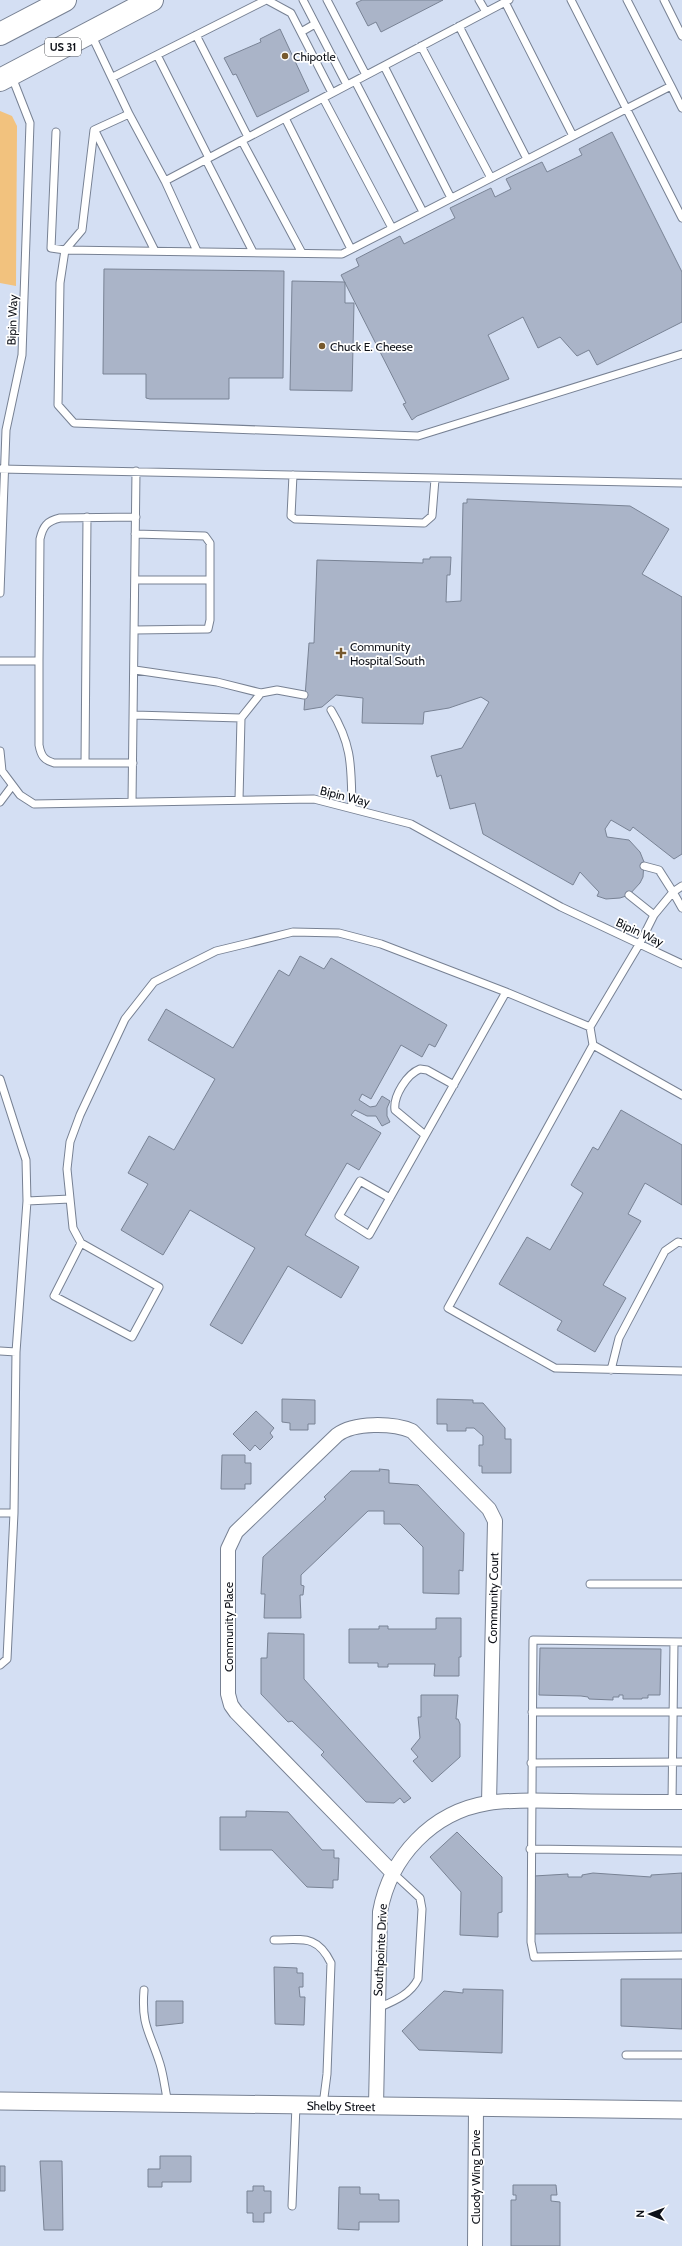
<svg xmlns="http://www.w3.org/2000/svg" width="682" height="2246" viewBox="0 0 682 2246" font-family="Cabin,sans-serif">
<rect width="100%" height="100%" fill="#d4dff3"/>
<path fill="#f2c27e" d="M0,111L12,116L17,126L16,286L0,283Z"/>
<path fill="#aab4c8" stroke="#798395" d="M362,0H443L381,32L376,22L368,26L356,3Z
M280,29L309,91L257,117L236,74L233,75L224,58L261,42L260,39Z
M612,132L682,272V322L597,365L589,350L577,356L560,337L538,348L523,317L488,335L509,379L417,416L412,420L403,404L406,403L341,275L359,266L356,259L400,236L404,244L455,218L450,208L491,188L495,197L511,189L506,179L542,162L547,172L582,155L579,149Z
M104,269L284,271L283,378H229V399H150L146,398V374H103Z
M292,281L345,282V303H354L352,391L290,390Z
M467,499L630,506L669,529L642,574L682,597V854L674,859L633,827L630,831L611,820L605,829L607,837L629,840L640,852L644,862L643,877L640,883L629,895L620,898L606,899L597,896L599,892L580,872L573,885L483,834L475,803L450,809L441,775L437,777L431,756L462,748L489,702L481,697L449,708L424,712L423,724L362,723L363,698L336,695L322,707L304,710L309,643H314L317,560L423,563V559H430V557H451L450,575H447L446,602L461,601L463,503H467Z
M300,956L324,969L331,958L447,1025L435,1047L429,1044L422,1057L401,1045L371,1099L362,1094L359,1100L370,1107L376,1106L382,1096L390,1101L387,1108V1116L390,1122L382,1126L376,1116H367L355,1110L351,1115L381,1133L359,1170L347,1163L305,1235L359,1267L341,1298L288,1266L242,1344L210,1325L255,1248L190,1210L163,1255L121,1230L148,1184L128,1173L149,1136L174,1150L215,1079L148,1040L166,1009L233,1048L279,970L289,976Z
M621,1110L682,1145V1205L645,1183L628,1214L641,1221L603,1285L626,1298L595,1352L557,1330L562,1321L499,1284L527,1237L550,1250L583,1193L571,1185L593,1147L598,1150Z
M282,1399L315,1400V1424H308V1430H290V1423L282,1422Z
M437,1399L473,1400V1403H483L505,1428V1439H511V1473H482V1466H479V1445H483V1436L474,1428H466V1431H447V1424H437Z
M256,1411L274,1428L270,1433L273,1437L260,1450L255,1445L250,1451L233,1434Z
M222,1455H245V1463H251V1484H245V1489H221Z
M379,1469L389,1470V1483L418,1485L464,1533L463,1571L459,1570V1594L423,1593V1547L400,1524H384V1511H368L301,1575V1585L304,1586L303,1595H300L301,1618H264L265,1594H261L263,1557L326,1499L324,1497L351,1471H380Z
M436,1618H461V1657H459V1676H434L435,1664H388V1667H378V1663H349V1629H379V1626H388V1629H436Z
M268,1633L304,1634V1679L411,1798L404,1803L400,1798L394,1803L366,1802L321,1755L324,1752L292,1721L288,1722L261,1694V1658H267Z
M540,1648L661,1649L660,1695H648V1698H642V1699H623V1695H619V1697H613V1700L589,1699L588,1697L581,1696L539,1695Z
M421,1695H458L456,1719H458L460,1724V1757L432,1782L413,1761L418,1757L411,1749L420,1738L418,1717H421Z
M246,1811L288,1812L322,1850H334V1858H339L338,1880H333V1888L307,1887L272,1850H220V1817H246Z
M457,1832L502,1877V1912L498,1913V1937L460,1935L461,1892L430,1857Z
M593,1873L651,1877V1875L682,1873V1933L534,1934V1876L568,1874V1877H582V1875Z
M274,1967L297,1968V1973H303V1987H299L300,1997H305L304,2025L275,2024Z
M621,1979H682V2029L621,2026Z
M463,1989L503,1990L502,2053L419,2050L402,2031L444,1991L463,1993Z
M156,2001H183V2023L156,2026Z
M160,2156H191V2182H162V2187H148V2169H160Z
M40,2161H62L63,2230H44Z
M0,2166H5V2191H0Z
M513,2185H556L557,2195H551V2201L560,2202V2246H511V2200H516V2195H513Z
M253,2186H264V2191H271V2213H264V2222H253V2213H247V2191H253Z
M339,2187H360V2194H379V2200H399V2222H359V2230L338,2229Z"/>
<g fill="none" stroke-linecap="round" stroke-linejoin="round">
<defs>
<path id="service" d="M267,0L291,13L332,93
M303,0L347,85
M327,0L366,75
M479,0L486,12
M571,0L682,218
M664,0L682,36
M505,2L573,136
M459,26L527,159
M301,32L315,24
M91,34L129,114L94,130L82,230L65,250L60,283L58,405L74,423L418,436L682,354
M196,35L248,137
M421,46L491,178
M157,55L209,158
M384,66L451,198
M113,77L266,0
M355,81L423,212
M671,86L682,108
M323,98L392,228
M129,114L165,181L509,0
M285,118L351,249
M95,131L155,251
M56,132L51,248L65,250L342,254L671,86L627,0
M242,141L302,253
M206,160L253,252
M165,181L197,251
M0,469L682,483
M293,475L291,516L295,519L424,523L432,516L435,479
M135,580H210
M0,593L6,430L22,355L30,123L12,77
M135,630L208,629L210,620V543L205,536L135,534
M0,661H39V745C41,756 44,760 54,763H133
M39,661L40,539C43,526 47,521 60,518L136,517
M135,670L217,682L261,693
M331,710C353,746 351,768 352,808
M134,715L241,718
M0,751L2,771L20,795L34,804L314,799L411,824L561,907L682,964
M85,763L87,517
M239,800L241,718L261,693L277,690L304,695
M0,802L12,786
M132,802L136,471
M644,866L659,870L673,892L682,886
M629,895L654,915
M682,908L673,892L654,915L640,943L590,1027L593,1045L448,1308L555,1368L682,1371
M593,1045L682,1095
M0,1079L26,1160L27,1201L16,1352
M425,1135L395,1110C393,1096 407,1074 420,1069L427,1070L454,1085
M390,1198L360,1181L339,1216L369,1235L506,992
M27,1201L70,1199
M81,1243L54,1296L132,1337L159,1287L81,1243L73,1228L67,1169L70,1142L80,1115L125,1019L154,982L216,951L249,943L293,932L339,933L381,944L506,992L590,1027
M0,1351L16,1352L14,1513
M611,1370L619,1338L665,1251L678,1242L682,1243
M0,1513H14L7,1659L0,1665
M590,1584H682
M682,1642L533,1640L531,1942L534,1957L682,1955
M532,1712H682
M531,1763L682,1762
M672,1802L674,1642
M530,1849L682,1851
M274,1940C302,1940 317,1934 331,1963L327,2074L323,2105
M144,1990C141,2026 150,2032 160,2064C164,2077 165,2090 168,2103
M378,2008C394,2001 410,1995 418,1979L422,1909L420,1898L393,1873
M626,2055H682
M292,2206L296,2105"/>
<path id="minor" d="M393,1873L236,1712L231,1705L228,1694V1549L236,1532L337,1435C354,1422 393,1423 412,1431L489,1509L495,1521L489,1803
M376,2106L380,1912C390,1857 432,1812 488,1803C514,1799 543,1801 570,1801C607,1802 645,1802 682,1802
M475,2246L476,2108"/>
<path id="tertiary" d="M0,2101L682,2110"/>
<path id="primary" d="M0,34L65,0
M0,80L152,0"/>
</defs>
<use href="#service" stroke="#778193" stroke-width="9"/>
<use href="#minor" stroke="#778193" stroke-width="16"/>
<use href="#tertiary" stroke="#778193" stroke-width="19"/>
<use href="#primary" stroke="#778193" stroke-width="24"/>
<use href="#service" stroke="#fff" stroke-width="7"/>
<use href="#minor" stroke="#fff" stroke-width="14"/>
<use href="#tertiary" stroke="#fff" stroke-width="17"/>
<use href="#primary" stroke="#fff" stroke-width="22"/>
</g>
<g fill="#77592d" stroke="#fff" stroke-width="1.5">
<circle cx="285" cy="56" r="4"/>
<circle cx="322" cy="346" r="4"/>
<path d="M339 647h4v4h4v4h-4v4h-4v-4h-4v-4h4z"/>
</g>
<g text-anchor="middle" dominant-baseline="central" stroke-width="3.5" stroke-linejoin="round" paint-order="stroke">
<rect fill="#fff" stroke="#56585d" stroke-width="1" x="45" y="38" width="36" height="18" rx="3"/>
<g font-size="11" font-weight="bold" fill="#0e1118">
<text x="63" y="47">US 31</text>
</g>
<g font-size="12" fill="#0e1118" stroke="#fff" text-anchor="start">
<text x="293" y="56">Chipotle</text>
<text x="330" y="346">Chuck E. Cheese</text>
<text x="350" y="646">Community<tspan x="350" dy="14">Hospital South</tspan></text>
</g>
<g font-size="12" fill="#0e1118" stroke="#fff">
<text transform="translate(12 320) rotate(-88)">Bipin Way</text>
<text transform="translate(345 796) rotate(14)">Bipin Way</text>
<text transform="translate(640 932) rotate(25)">Bipin Way</text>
<text transform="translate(493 1598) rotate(-89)">Community Court</text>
<text transform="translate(228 1627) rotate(-90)">Community Place</text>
<text transform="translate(380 1950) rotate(-87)">Southpointe Drive</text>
<text transform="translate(341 2106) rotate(1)">Shelby Street</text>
<text transform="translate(475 2177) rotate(-90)">Cluody Wing Drive</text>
</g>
</g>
<g transform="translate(650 2214) rotate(271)" stroke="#ffffff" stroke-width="3" paint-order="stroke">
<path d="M0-3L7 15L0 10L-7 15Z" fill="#0e1118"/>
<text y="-6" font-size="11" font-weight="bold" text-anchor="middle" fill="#0e1118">N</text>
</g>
</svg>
